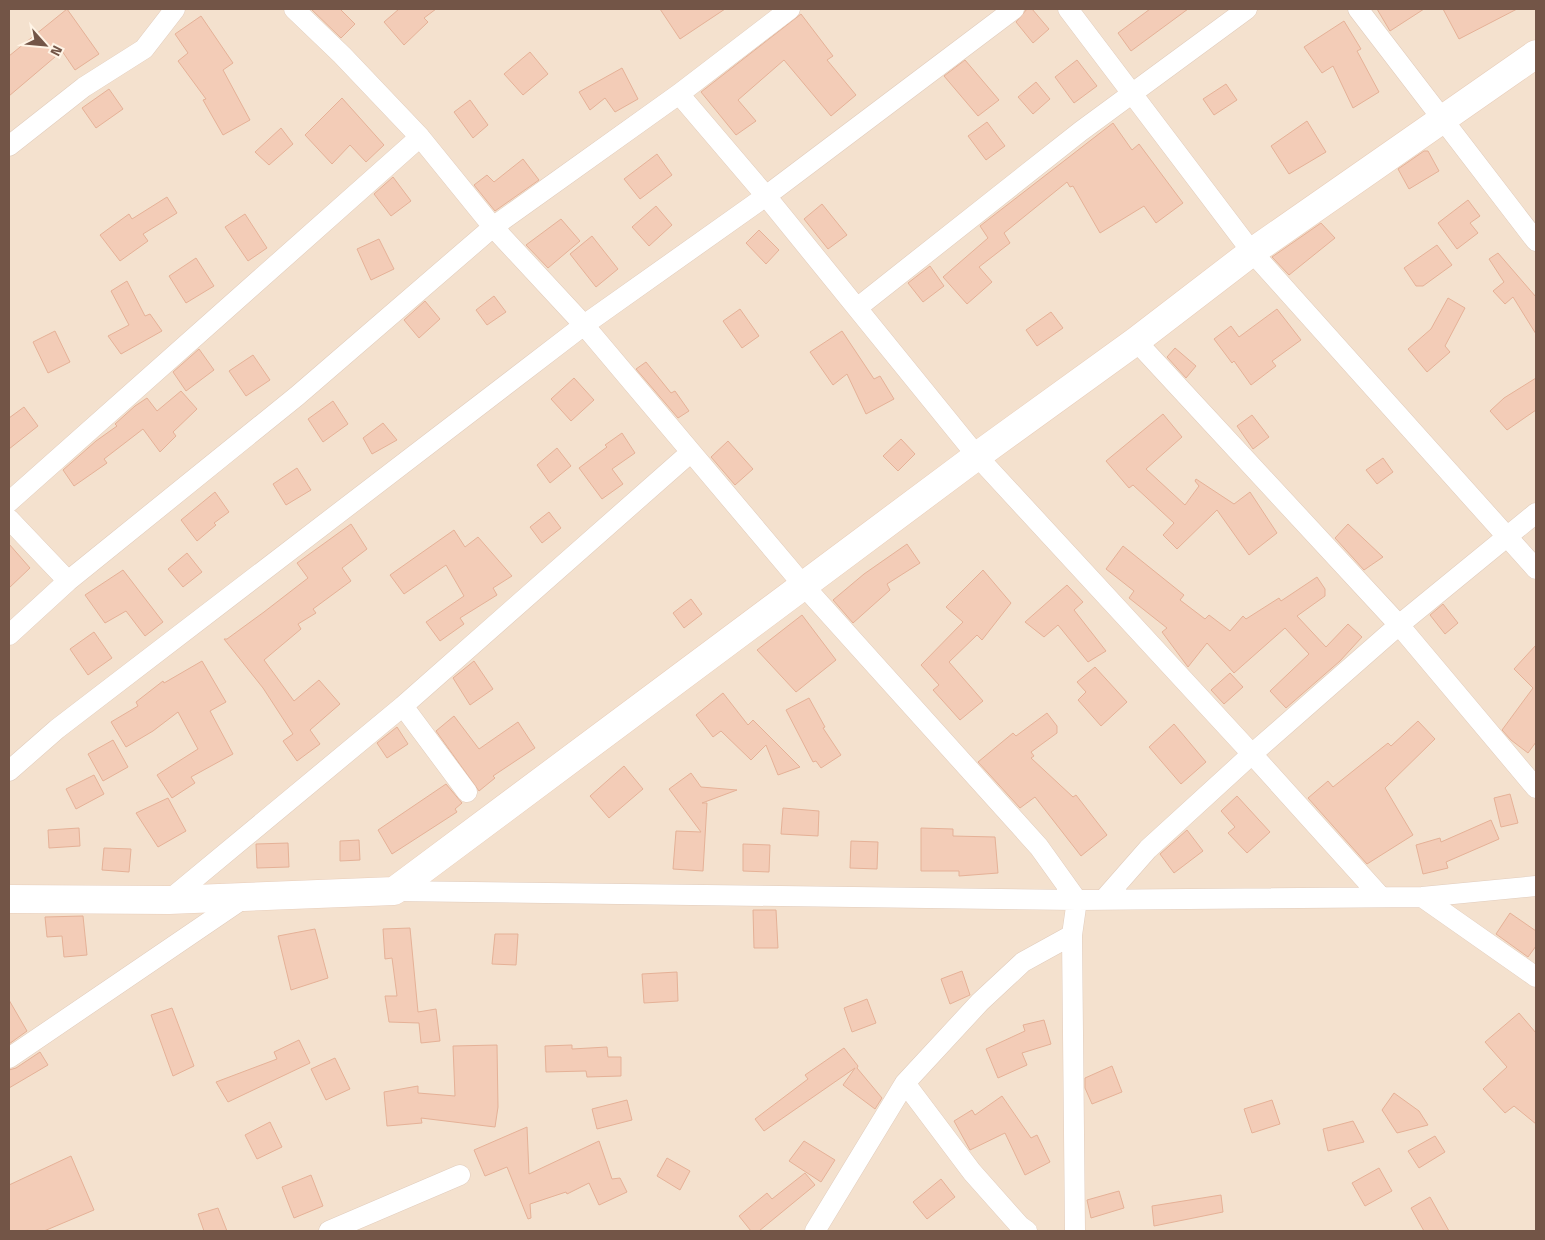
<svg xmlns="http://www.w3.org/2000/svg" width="1545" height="1240" viewBox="0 0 1545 1240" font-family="'Titillium Web',sans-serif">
<rect width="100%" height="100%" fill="#fdf0e0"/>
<path fill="#f4e1ce" d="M9,9H1536V1231H9Z"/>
<path fill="#f3ccb7" stroke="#e5b197" d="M67,9L99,54L75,70L62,51L9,96V56Z
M311,9H340L355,24L341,38Z
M399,9H436L424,18L428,22L404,45L384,22Z
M660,9H725L680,39Z
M1027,9H1032L1049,29L1033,43L1016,22Z
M1150,9H1188L1131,51L1118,33Z
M1377,9H1424L1390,31Z
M1443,9H1517L1459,39Z
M801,14L833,56L827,60L856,95L831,116L784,60L738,100L756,121L736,135L701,92Z
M201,16L233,63L223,70L250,120L223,135L203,100L206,99L178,61L188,53L175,34Z
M1344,21L1361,49L1357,51L1379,92L1353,108L1333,66L1322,73L1304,47Z
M530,52L548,74L523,95L504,74Z
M965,60L999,100L978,116L944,76Z
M1077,60L1097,86L1074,103L1055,77Z
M622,68L638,99L615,112L605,98L590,110L579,92Z
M1036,82L1050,99L1033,114L1018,97Z
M1226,84L1237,100L1214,115L1203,99Z
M109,89L123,109L96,128L82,108Z
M342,98L384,145L366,162L350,145L332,164L305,135Z
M470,100L488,125L473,138L454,112Z
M1307,121L1326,152L1289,174L1271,146Z
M987,122L1005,146L986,160L968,136Z
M1113,123L1132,150L1139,144L1183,203L1156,223L1144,206L1100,233L1073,186L1070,187L1067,182L1004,233L1010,243L979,267L992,282L967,304L943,277L988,238L980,226Z
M281,128L293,144L269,165L255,152Z
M1424,151H1428L1439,171L1409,189L1398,169Z
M657,154L672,175L640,199L624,179Z
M523,159L539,180L495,211L474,185L487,175L494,182Z
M393,177L411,201L391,216L374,194Z
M167,197L177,213L143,234L148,241L120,261L100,235L129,214L132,219Z
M1468,200L1480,216L1470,223L1478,233L1457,249L1438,223Z
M822,204L847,235L828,249L804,219Z
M656,206L672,225L649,246L632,227Z
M245,214L267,248L248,261L225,227Z
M561,219L580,241L548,268L526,245Z
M1321,223L1335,238L1289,275L1272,257Z
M759,230L779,250L766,264L746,243Z
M592,236L618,269L596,287L570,254Z
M379,239L394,269L371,280L357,249Z
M1437,245L1452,265L1423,286H1416L1404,268Z
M1498,253L1536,297V334L1513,297L1505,304L1493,291L1504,282L1489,259Z
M196,258L214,286L186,303L169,276Z
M930,266L944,286L923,302L908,283Z
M127,281L145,316L150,314L162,331L121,354L108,336L129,325L111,291Z
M494,296L506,312L487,325L476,310Z
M1448,298L1465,308L1445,346L1450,352L1427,372L1408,349L1431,329Z
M425,301L440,319L419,338L404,320Z
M740,309L759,336L742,348L723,321Z
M1277,309L1301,340L1272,361L1276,366L1251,385L1234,361L1232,363L1214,339L1231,326L1239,337Z
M1051,312L1063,328L1037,346L1026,330Z
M55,331L70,362L48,373L33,342Z
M842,331L874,379L880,376L894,399L866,414L847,374L833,385L810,352Z
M1175,348L1196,366L1186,378L1167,357Z
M199,349L214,370L186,391L173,372Z
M253,355L270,380L246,396L229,371Z
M646,362L671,393L675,391L689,411L678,418L636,369Z
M574,378L594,400L571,421L551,399Z
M1536,378V410L1507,430L1490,411L1504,398Z
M181,391L197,409L173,432L176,436L160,452L143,429L104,459L107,463L74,486L63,470L96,441L117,426L115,424L135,406L147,398L157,411Z
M333,401L348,424L323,442L308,419Z
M24,407L38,426L9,449V418Z
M1163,414L1182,437L1146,469L1185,505L1199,486L1195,481L1196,479L1234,504L1250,492L1277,533L1249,555L1217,510L1177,549L1163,535L1174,523L1133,485L1129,488L1106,461Z
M1252,415L1269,437L1253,449L1237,426Z
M383,423L397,440L372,454L363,438Z
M622,433L635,453L612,469L623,484L602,499L579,468L607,447L605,445Z
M901,439L915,454L898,471L883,456Z
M728,441L753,469L735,485L711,457Z
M557,448L571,466L550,483L537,465Z
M1383,458L1393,472L1377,484L1366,470Z
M297,468L311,490L286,505L273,484Z
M215,492L229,512L214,523L216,525L197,541L181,520Z
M549,512L561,528L542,543L530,527Z
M351,524L367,549L342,568L351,581L313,609L316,613L298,624L301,629L264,660L294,701L319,680L340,704L310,730L320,744L297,761L283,741L293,734L263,688L224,639H227L264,612L308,578L297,563Z
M1348,524L1383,557L1364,570L1335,538Z
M454,530L465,547L478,537L512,576L493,588L497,595L460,618L464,624L440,641L426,622L464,596L446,565L404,594L390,575Z
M9,544L30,568L9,588Z
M907,544L920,563L887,584L890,590L853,623L833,600L864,574Z
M1123,546L1184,595L1180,600L1205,619L1209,615L1230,631L1243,616L1246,619L1279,598L1281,601L1317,577L1325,589V596L1297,616L1326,647L1348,624L1362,637L1340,661L1286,708L1270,691L1309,654L1285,628L1234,673L1207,643L1188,667L1162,632L1167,628L1129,598L1134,591L1106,569Z
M187,553L202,572L183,587L168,569Z
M123,570L163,622L145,636L126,611L105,623L85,595Z
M983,570L1011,603L982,640L977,635L949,662L983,701L960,720L933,690L939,685L921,665L963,622L946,607Z
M1067,585L1083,602L1074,610L1106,651L1088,662L1058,625L1044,637L1025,622Z
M691,599L702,614L684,628L673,613Z
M1443,604L1458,623L1445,634L1430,615Z
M802,615L836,660L796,692L757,650Z
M94,632L112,658L88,675L70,649Z
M1536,645V742L1528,753L1511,740L1502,730L1533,688L1514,669Z
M202,661L226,702L210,711L233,754L191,777L195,783L172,798L157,775L198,749L178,712L153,731L126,747L111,722L138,706L136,702L163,681L164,683Z
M474,661L493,689L470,705L453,678Z
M1095,667L1127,702L1101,726L1078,700L1086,692L1077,682Z
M1230,673L1243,687L1224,704L1211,690Z
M723,693L748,725L753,720L800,767L778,775L766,745L751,760L721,731L713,737L696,715Z
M809,698L825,727L823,728L841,755L821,768L816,761L813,762L786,710Z
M1047,713L1057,726V733L1031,752L1034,756L1031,758L1073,797L1076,795L1107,835L1081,856L1035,797L1020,808L978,762L1013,733L1016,736Z
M454,716L479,749L518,722L535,748L493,776L495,778L479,791L436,731Z
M1418,721L1435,739L1385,788L1413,835L1367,864L1308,798L1328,781L1333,787L1388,743L1391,746Z
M1174,724L1206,762L1181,784L1149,747Z
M397,727L408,744L387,758L377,743Z
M113,740L128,767L103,781L88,754Z
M624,766L643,789L609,818L590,796Z
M691,773L701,787L737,790L702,803H707L703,871L673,869L676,831L701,832L669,789Z
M94,775L104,794L76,809L66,789Z
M446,784L462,803L455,809L457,812L392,854L378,830Z
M1510,794L1518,823L1501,827L1494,798Z
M1237,796L1270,832L1247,853L1228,833L1235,827L1221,811Z
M168,798L186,831L158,847L136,813Z
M783,808L819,811L818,836L781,834Z
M1491,820L1499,839L1446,862L1448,868L1423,874L1416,845L1440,838L1441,842Z
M79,828L80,846L49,848L48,830Z
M921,828L953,829V836L995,837L998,873L959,876V871H921Z
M1187,830L1203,851L1174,873L1160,854Z
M359,840L360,860L340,861V841Z
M851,841L878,842L877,869L850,868Z
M288,843L289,867L257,868L256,844Z
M743,844L770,845L769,872L743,871Z
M104,848L131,849L129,872L102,870Z
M753,910H776L778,948H754Z
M1510,913L1536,931V946L1528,957L1496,934Z
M83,916L87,955L64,957L62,936L47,937L45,917Z
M410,928L418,1012L436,1009L440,1041L421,1043L419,1023L389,1022L385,996H397L392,958L385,959L383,929Z
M315,929L328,978L291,990L278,936Z
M495,934H518L516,965L492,964Z
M962,971L970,995L950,1004L941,979Z
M677,972L678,1001L644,1003L642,974Z
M867,999L876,1023L852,1032L844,1008Z
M9,1000L27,1031L9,1044Z
M172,1008L194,1066L173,1076L151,1015Z
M1519,1013L1536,1033V1124L1514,1106L1505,1113L1483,1089L1507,1067L1485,1042Z
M1044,1020L1051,1044L1022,1053L1027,1065L998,1078L986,1049L1025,1031L1023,1025Z
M299,1040L310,1063L228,1102L216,1082L277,1059L274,1052Z
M497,1045L498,1107L495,1127L421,1118L422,1123L387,1126L384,1092L418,1086V1093L455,1096L453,1046Z
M572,1045V1049L607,1047L608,1057H621V1076L587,1077L586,1071L546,1072L545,1046Z
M844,1048L858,1066L857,1068L882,1098L875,1109L843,1085L855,1068L764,1131L755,1119L808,1079L805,1075Z
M40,1052L48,1065L9,1088V1070L16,1068Z
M335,1058L350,1089L326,1100L311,1069Z
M1112,1066L1122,1092L1092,1104L1085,1088V1078Z
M1394,1093L1419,1111L1428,1125L1397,1133L1382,1110Z
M1002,1096L1031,1138L1037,1135L1050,1162L1025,1175L1005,1133L970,1150L954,1121L972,1110L975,1115Z
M627,1100L632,1120L597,1129L592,1109Z
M1272,1100L1280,1124L1252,1133L1244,1109Z
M1353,1121L1364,1142L1328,1151L1323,1129Z
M270,1122L282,1147L257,1159L245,1135Z
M527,1127L529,1174L599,1141L612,1179L620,1178L627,1192L599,1205L589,1183L567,1194L566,1192L530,1204L531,1218L528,1219L507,1167L485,1176L474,1150Z
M1435,1136L1445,1152L1419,1168L1408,1151Z
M804,1141L835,1160L821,1182L789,1161Z
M71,1156L94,1210L44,1231H9V1185Z
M667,1158L690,1171L680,1190L657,1176Z
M1379,1168L1392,1191L1365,1206L1352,1183Z
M805,1173L815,1185L759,1231H751L739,1216L767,1193L772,1199Z
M311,1175L323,1206L294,1218L282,1187Z
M941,1179L955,1197L927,1219L913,1202Z
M1119,1191L1124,1208L1091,1218L1087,1200Z
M1221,1195L1223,1212L1154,1226L1152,1206Z
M1430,1197L1449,1231H1424L1411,1208Z
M218,1208L227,1231H204L198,1214Z"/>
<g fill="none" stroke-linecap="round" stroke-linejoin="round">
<defs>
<path id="street" d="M294,9L342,55L420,137L493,227L584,325L804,586L1039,847L1077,900L1072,935L1075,1231
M1068,9L1252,252L1536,569
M1358,9L1536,241
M679,94L766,196L977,456L1252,754L1381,897
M9,146L84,87L144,49L175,9
M857,308L1081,131L1247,9
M1136,341L1399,625L1536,788
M9,502L420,137
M9,519L68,581
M9,635L68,581L297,396L493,227L679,94L790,9
M403,706L467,792
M9,771L57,729L584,325L766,196L1014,9
M394,891L1077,900L1422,897L1536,886
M1422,897L1536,977
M1105,898L1148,849L1252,754L1399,625L1536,513
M169,900L403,706L690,453
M9,1058L244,898
M905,1083L972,1172L1020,1226L1027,1231
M329,1231L460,1175
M815,1231L905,1083L980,1002L1023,962L1072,935"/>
<path id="secondary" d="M9,899L169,900L394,891L977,456L1136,341L1252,252L1536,54"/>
</defs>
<use href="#street" stroke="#e1ccbc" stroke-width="21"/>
<use href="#secondary" stroke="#e8cebb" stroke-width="29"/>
<use href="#street" stroke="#fff" stroke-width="20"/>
<use href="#secondary" stroke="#fff" stroke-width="28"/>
</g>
<rect width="1545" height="1240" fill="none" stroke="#735547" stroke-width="20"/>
<g transform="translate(45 45) rotate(117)" stroke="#fff4e6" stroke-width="4" paint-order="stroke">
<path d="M0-4L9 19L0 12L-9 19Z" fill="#735547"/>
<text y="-8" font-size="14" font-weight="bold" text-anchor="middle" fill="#735547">N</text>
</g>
</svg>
